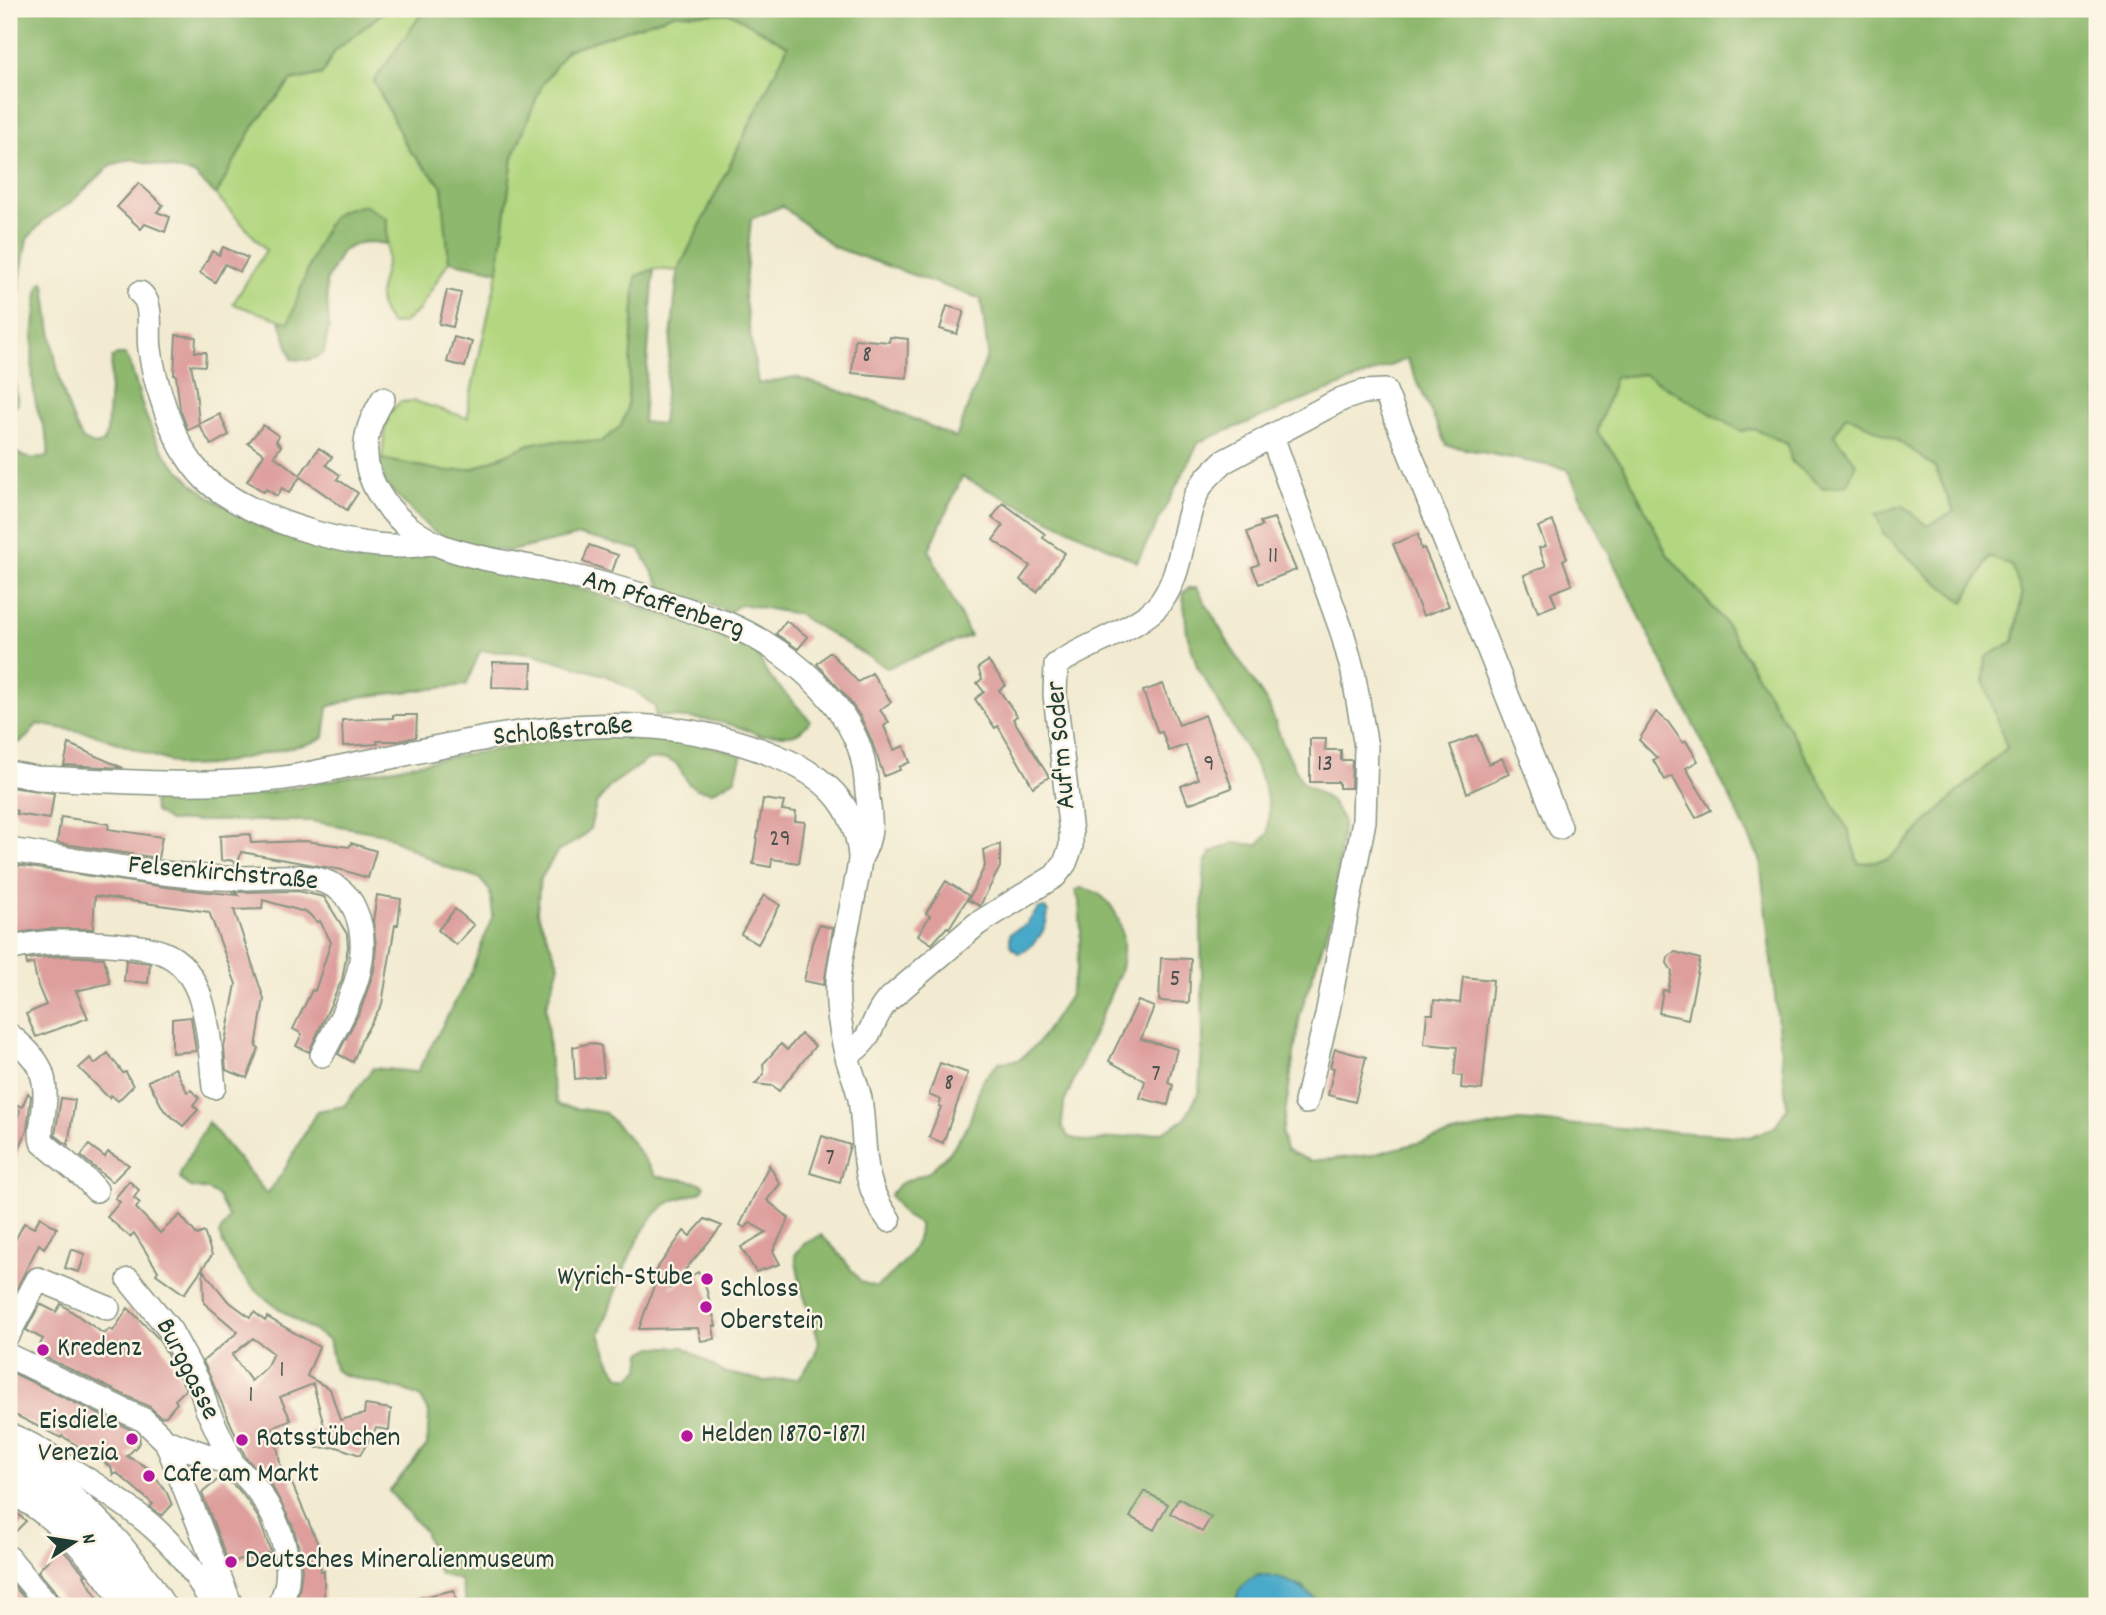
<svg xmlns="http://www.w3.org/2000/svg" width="2106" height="1615" viewBox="0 0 2106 1615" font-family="Dekko,sans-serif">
<rect width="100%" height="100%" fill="#fcf5e5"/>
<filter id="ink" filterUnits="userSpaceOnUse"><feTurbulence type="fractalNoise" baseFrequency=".0143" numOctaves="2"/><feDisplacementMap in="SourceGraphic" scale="14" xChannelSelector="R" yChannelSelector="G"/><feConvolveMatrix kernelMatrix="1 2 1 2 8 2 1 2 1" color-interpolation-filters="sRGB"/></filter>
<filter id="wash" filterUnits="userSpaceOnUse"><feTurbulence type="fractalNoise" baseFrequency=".00686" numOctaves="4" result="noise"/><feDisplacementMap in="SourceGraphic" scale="28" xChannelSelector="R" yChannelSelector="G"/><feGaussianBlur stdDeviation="1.57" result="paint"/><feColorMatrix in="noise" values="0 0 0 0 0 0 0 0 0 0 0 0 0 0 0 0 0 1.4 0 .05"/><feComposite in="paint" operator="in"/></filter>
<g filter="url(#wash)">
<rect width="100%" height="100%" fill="#f2ebd1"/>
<path fill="#b3d780" stroke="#698a5a" stroke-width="2" d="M387,9H425L374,81L408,149L442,186L449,261L419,310L403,323L391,324C369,297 384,287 387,258C388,245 387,232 387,219L316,250L289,323L233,304L266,250L216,195L255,124L291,81L322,74L335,51Z
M730,13L788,46L678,271L654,269L636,277L627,410L621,426L601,442L544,441L530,444L475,468L448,472L382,459L386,417L400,402L414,401L468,418V406L498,271L513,157L541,87L567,50L674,14Z
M1644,374L1741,431L1755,429L1788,445L1834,435L1846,415L1897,440L1935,467L1954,512L1927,526L1884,535L1928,575L1964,602L1990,557L2012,565L2022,595L2013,642L1987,657L1984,682L2007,748L1956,794L1889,859L1859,864L1848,830L1799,745L1724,621L1667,554L1623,465L1597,432L1615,377Z"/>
<path fill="#8eb86e" stroke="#567a51" stroke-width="2" fill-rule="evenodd" d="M9,9H387L335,51L322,74L291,81L255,124L216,195L194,174L132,159L111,165L69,204L44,220L27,239L18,290L12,362L18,404L13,409H9Z
M425,9H2097V1606H1323L1301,1586L1236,1599L1237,1606H467L460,1580L440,1574L424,1531L389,1491L427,1445L429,1413L421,1398L407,1391L341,1374L335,1369L329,1340C281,1311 240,1290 219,1234L229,1218L218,1196L208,1190L191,1187L180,1179L181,1171L208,1122L267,1194L283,1172L317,1111L344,1106L373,1068L417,1072L470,975L493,915L490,891L479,878L443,866L384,834L311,821H169L155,812L153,803L161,796L203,799L260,794L446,758L573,737L654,733L742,754L735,779L712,792L697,789L689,784L676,763L665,759L647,760L611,785L596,804L590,829L581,838L557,852L540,880L537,912L559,965L546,1006L551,1076L557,1103L562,1106L605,1113L628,1137L656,1176L698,1182L704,1186L703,1190C693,1197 678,1196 667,1204C634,1226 615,1296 600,1334L611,1364L620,1376L630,1378L640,1369L642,1353L653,1347H684L723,1372L764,1381L799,1378L814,1357L819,1341L801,1287L795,1255L804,1244L821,1235L837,1251L861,1282L876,1287C895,1273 921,1250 919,1224L904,1215L890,1195L899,1184L929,1172L950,1152L969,1123L982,1081L999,1062L1019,1060L1037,1044L1069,997L1077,968L1081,931L1079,900L1075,891L1079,888C1120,892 1129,940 1120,972L1064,1103L1062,1126L1068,1137L1088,1142L1162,1132L1185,1119L1199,1092L1203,1032L1201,929L1205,862L1212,852L1234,843L1258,845L1268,834L1269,806L1263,784L1257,768L1197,666L1187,633L1183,593L1189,588H1197L1230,646L1269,706L1283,744L1302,782L1330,800L1343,821L1334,910L1300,1014L1282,1134L1286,1150L1310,1161L1371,1155L1457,1133L1519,1121L1750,1137L1775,1127L1787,1107L1760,859L1567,469L1446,445L1407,359L1199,442L1137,562L962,477L929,550L970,636L887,668L797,614L741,604L729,612L662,588L640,550L580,535L510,551L480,548L449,540L430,529L387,486L378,461L382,459L448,472L475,468L530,444L544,441L601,442L621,426L627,410L636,276L654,269L643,422L662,424L678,271L788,46L730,13L674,14L567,50L541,87L513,157L498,271L449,261L442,186L408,149L374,81ZM782,206L834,247L981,299L988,353L956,438L875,402L795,377L758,384L744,295L751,219ZM1644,374L1741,431L1755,429L1788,444L1791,461L1823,488L1847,485L1856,463L1834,435L1846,415L1897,440L1935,467L1954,512L1927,526L1903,505L1876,514L1884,535L1928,575L1964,602L1989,557L2012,566L2022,595L2014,641L1986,657L1984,682L2007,748L1956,794L1889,859L1858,864L1848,830L1799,745L1724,621L1667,554L1623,465L1597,432L1615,377Z
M365,205L387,219V244L370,242L359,243L342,251L326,282L329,326L324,353C312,361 306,361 292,359L280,321L289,322C297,301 320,228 334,216C344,208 353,207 365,205Z
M43,282L45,284C51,336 57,394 83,440L94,445L103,443L107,432L112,358L117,355H125L129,360L144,411L155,438L168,458L193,484L220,504L371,555L418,558L431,553L526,572L727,634L755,650L768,675L810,720C794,745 783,730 761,736C725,719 695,718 655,716V707L637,692L607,676L531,653L480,651L466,685L359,697L328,707L324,737L312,743L211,765L182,766L90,733L37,724C30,734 22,746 9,744V446C18,457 34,462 48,456C51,435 38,419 35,399C29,362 34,322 39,286Z"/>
<path fill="#4aa9c9" stroke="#34737e" stroke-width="2" d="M1045,908L1048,912C1047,932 1035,944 1019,954L1010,945V933L1026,925L1038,909Z
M1259,1575C1290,1578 1301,1586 1323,1606H1237C1234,1591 1246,1580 1259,1575Z"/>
<g id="blocks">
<path fill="#dd9e9c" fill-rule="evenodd" d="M139,183L163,205L157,212L170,217L165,232L145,224L141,229L117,207Z
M223,247L248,258L240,272L225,264L215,282L200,273L212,251L219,255Z
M447,290L461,293L453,327L439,324Z
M947,306L964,311L957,334L940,329Z
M176,335L196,337L195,352H206L205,366L191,365L196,390L199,424L220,414L229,435L211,445L199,425L188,430L180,409L176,375H174Z
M454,337L472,342L465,367L447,362Z
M890,337L908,339L907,378L852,373L855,339L889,342Z
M263,425L279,436L276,441L281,446L274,456L300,475L319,448L332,457L326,465L340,475L337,479L358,493L347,510L300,477L289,493L282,488L277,496L266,489L264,492L247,481L264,454L248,443Z
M1003,503L1045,534L1043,538L1065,553L1037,592L1020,580L1030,566L993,540L1003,526L992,518Z
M1274,518L1296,570L1259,584L1252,567L1259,564L1247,532L1262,526L1260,522Z
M1553,521L1567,558L1563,560L1572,585L1551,593L1556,605L1538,612L1524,575L1546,566L1539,548L1546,546L1538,527Z
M1418,534L1421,549L1424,548L1449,606L1423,616L1393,544Z
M589,545L618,555L612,572L583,562Z
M786,621L808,637L798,649L776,634Z
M830,652L858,682L872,673L891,702L880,710L889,722L884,726L894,750L904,746L910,762L899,767L900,770L884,776L871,739L860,716L846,696L817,664Z
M988,661L1006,685L999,690L1017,716L1013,719L1049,777L1033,787L998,726L995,728L975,699L984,692L977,683L982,679L978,668Z
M493,662L532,663L531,688L492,687Z
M1163,684L1179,725L1205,715L1232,788L1188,804L1181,786L1198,779L1186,745L1169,751L1162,732L1158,733L1143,691Z
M1656,712L1668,722L1683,743L1686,741L1698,761L1686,768L1711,810L1696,818L1672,776L1665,780L1653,760L1657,758L1639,740Z
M393,715H417L416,737L399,741H377L378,744L343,746L342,720L393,718Z
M1477,735L1489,764L1502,758L1509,774L1467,793L1450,745Z
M1310,739H1326L1325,750H1341V760H1352L1351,788H1339V782H1310Z
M69,744L123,768L64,765Z
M9,787L54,793L50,819L16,814L17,811L9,809Z
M763,799L784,802L782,810L796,812L795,821L805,822L799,863L772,859L771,867L753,864Z
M61,817L109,824L108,829L162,837L158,858L57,843Z
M250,834L251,843L305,841L349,847L351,843L376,851L368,878L342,870L241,852L238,864L230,860L221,861L220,836Z
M1000,844V867L980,906L968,900L985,866L983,850Z
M9,864L165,887L238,895L234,892L298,891L324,897L347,934L348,947L342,980L309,1052L296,1046L302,1034L293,1029L312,990L315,991L331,942L320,921L317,922L308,913L263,900L262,909L234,910L264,999L256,1047L259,1048L247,1078L226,1070L224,1047L236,984L209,912L95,896L93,929H46L9,934Z
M946,881L969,896L949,928L947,927L932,944L918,935L930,916L926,913Z
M377,895L401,899L398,925H395L382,1004L362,1039L353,1062L338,1054L361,1009L374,970L376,946L373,921Z
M764,895L780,905L758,944L741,934Z
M455,909L474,925L456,945L438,930Z
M819,925L833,928L824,985L804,981L812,943Z
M1675,952L1700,959L1688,1019L1659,1013L1663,990L1668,991L1672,971L1667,963L1668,957Z
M60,956L104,958L110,983L76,991L88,1018L36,1037L26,1014L46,1005L38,986L33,963L27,965L26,959Z
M1161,958L1191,959L1189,1003L1159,1001Z
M126,960L150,963L148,983L124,981Z
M1463,977L1493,980L1482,1090L1461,1088L1462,1076L1454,1075L1457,1047L1424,1044L1427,1014H1433L1434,1000L1460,1003Z
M1138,1001L1154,1007L1141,1039L1177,1049L1168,1083L1173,1085L1168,1105L1140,1098L1145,1081L1109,1061Z
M191,1017L196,1051L172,1053V1019Z
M801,1034L815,1046L779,1091L773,1086L755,1084L764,1074L763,1064L781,1044L787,1050Z
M591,1043L601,1046L604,1076L575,1079L573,1047Z
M1335,1049L1366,1057L1355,1102L1328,1095L1334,1068L1330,1067Z
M108,1053L123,1073L126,1072L133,1086L118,1101L111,1095L109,1098L79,1068L90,1058L95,1064Z
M940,1063L968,1073L943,1143L929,1137L941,1107L939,1106L941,1100L929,1095Z
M175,1068L187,1092L191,1090L199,1098L193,1105L198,1110L183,1126L164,1110L148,1081Z
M28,1093L31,1096L27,1130L9,1174V1139L20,1111L13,1103L22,1107Z
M61,1098L75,1100L68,1145L55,1135Z
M822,1136L850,1145L840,1182L810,1173Z
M89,1145L105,1157L108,1152L129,1165L112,1182L81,1156Z
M769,1165L780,1184L767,1200L789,1218L773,1251L780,1264L756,1272L741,1247L766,1232L750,1223L745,1228L740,1225Z
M129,1181L139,1190L134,1198L140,1203L136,1208L160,1233L180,1215L197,1235L204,1232L212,1255L184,1294L156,1274L158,1271L134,1233L130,1237L107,1217L120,1202L115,1198Z
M40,1217L57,1228L44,1248L39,1244L9,1304V1252L24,1223L34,1228Z
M705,1219L722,1226L669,1289L698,1272L705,1284L716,1326H713L715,1339L701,1341L698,1328L639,1329L657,1277L653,1274L684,1231L690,1236Z
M71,1249L85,1254L79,1272L65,1268Z
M203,1270L227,1300L250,1317L254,1312L265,1321L267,1317L319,1347L307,1376L330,1389L340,1420L364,1414L365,1405L391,1409L389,1430L376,1428L360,1455L337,1447L316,1448L312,1441V1430L325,1429L313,1384L280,1397L291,1420L272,1428L275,1433L282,1475L287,1472L318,1544L321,1571H324V1606H293L299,1592L302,1570L299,1548L293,1526L272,1486L246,1458L203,1361L238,1332L204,1303ZM253,1338L273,1353L266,1368L251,1381L232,1355Z
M40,1304L56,1312L61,1304L104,1334L109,1329L113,1331L128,1308L158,1338L186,1389L175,1400L177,1403L166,1416L161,1417L150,1407L36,1353L43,1339L26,1330Z
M9,1371L136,1432L139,1435L140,1443L127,1456L150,1469L167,1493L172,1505L162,1516L150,1507L153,1504L117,1473L113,1475L111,1467L62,1436L61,1438L9,1412Z
M222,1476L238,1489L249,1503L259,1519L271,1552L247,1560L246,1557L229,1564L202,1493Z
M1144,1491L1168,1504L1154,1530L1130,1517Z
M1179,1498L1211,1517L1202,1532L1170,1513Z
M9,1507L26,1521L9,1538Z
M60,1547L86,1575L84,1576L99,1600L89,1606H63L60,1597L38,1571Z
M9,1580L31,1606H9Z
M454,1590L457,1606H409V1600Z"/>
</g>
</g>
<g filter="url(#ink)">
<use href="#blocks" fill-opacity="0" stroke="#889482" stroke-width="2"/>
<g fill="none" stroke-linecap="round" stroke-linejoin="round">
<defs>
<path id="minor" d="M140,293C145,297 147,301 148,307C151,320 148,335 150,349C152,365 156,381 161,396C170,426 183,458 206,480C249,520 374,559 432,542
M383,399C378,408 372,418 369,428C353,480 398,530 444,547C482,561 524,564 563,574C618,587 673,604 726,623C780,646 835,689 858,744C864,759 866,776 867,792C871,819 874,834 860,859
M1272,436L1342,632L1353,672L1366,747L1364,821L1327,1015L1306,1102
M9,773L37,778C119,781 202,788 284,778C313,774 342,766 371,761C508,733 640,700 776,756C823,775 855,802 860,856C860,866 857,878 855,888C850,919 841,950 838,981C836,1006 841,1033 847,1057C851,1071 857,1085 860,1099C867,1145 859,1181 889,1220
M9,850C79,860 149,874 220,878C249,880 281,874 310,878C331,881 347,891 355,910C377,959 344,1012 322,1055
M9,949C43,940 76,941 110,944C128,946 147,946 163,953C210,971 209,1046 214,1087
M9,1035C37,1057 49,1072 44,1109C43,1121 39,1130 42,1142L87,1180L96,1190
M847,1055C875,1039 869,1022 887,1001L977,924L1055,876L1065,863L1071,847V833L1055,695L1056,665C1084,645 1143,627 1161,602C1184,570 1181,529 1196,495C1202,481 1213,472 1223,462L1342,399L1363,392L1385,391L1560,827
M129,1280L170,1330L199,1383L207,1409L234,1466
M9,1333L38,1279L108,1308
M9,1356L144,1420L166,1441L231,1606
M9,1435C33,1444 53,1458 75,1472C135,1509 181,1541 213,1606
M166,1441C181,1447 226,1460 236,1468C270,1494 305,1566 278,1606
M9,1558L49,1606"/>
<path id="major" d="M9,1458C73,1494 123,1543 160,1606
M9,1487C60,1513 99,1558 130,1606"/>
</defs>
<use href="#minor" stroke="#889482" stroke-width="26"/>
<use href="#major" stroke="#889482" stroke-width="33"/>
<use href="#minor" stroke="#fff" stroke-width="23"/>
<use href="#major" stroke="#fff" stroke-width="30"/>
</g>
</g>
<g fill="#b5179e" stroke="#fcf5e5" stroke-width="2.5">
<circle cx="707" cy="1279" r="7"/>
<circle cx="706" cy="1307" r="7"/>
<circle cx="43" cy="1350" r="7"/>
<circle cx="687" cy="1436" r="7"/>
<circle cx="132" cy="1439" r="7"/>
<circle cx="242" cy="1440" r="7"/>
<circle cx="149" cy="1476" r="7"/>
<circle cx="231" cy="1562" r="7"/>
</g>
<g text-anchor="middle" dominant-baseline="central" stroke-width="5" stroke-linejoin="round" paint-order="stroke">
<g font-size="24" fill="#4e554e">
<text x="867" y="356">8</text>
<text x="1273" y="557">11</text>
<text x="1209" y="765">9</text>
<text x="1325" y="765">13</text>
<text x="780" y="840">29</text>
<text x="1175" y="980">5</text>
<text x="1156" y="1075">7</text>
<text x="949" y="1084">8</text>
<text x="830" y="1159">7</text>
<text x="282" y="1371">1</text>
<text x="251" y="1396">1</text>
</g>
<g font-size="28" fill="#1f3d34" stroke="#fcf5e5">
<text transform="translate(663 606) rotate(18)">Am Pfaffenberg</text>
<text transform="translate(563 733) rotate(-5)">Schloßstraße</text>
<text transform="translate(1063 745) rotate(-95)">Auf'm Soder</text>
<text transform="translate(223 875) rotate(5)">Felsenkirchstraße</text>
<text transform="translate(186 1370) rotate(63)">Burggasse</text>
</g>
<g font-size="28" fill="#1f3d34" stroke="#fcf5e5" text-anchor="start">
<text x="693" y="1279" text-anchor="end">Wyrich-Stube</text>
<text x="720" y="1291">Schloss<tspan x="720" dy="32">Oberstein</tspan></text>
<text x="57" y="1350">Kredenz</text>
<text x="118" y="1423" text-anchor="end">Eisdiele<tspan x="118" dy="32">Venezia</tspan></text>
<text x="701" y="1436">Helden 1870-1871</text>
<text x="256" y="1440">Ratsstübchen</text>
<text x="163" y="1476">Cafe am Markt</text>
<text x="245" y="1562">Deutsches Mineralienmuseum</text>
</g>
</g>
<rect width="2106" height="1615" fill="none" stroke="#fcf5e5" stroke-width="35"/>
<g transform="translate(74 1542) rotate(78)" stroke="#fcf5e5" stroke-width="5" paint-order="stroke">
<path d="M0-5L12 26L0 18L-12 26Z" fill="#1f3d34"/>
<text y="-10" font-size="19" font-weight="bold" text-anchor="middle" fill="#1f3d34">N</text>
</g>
</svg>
